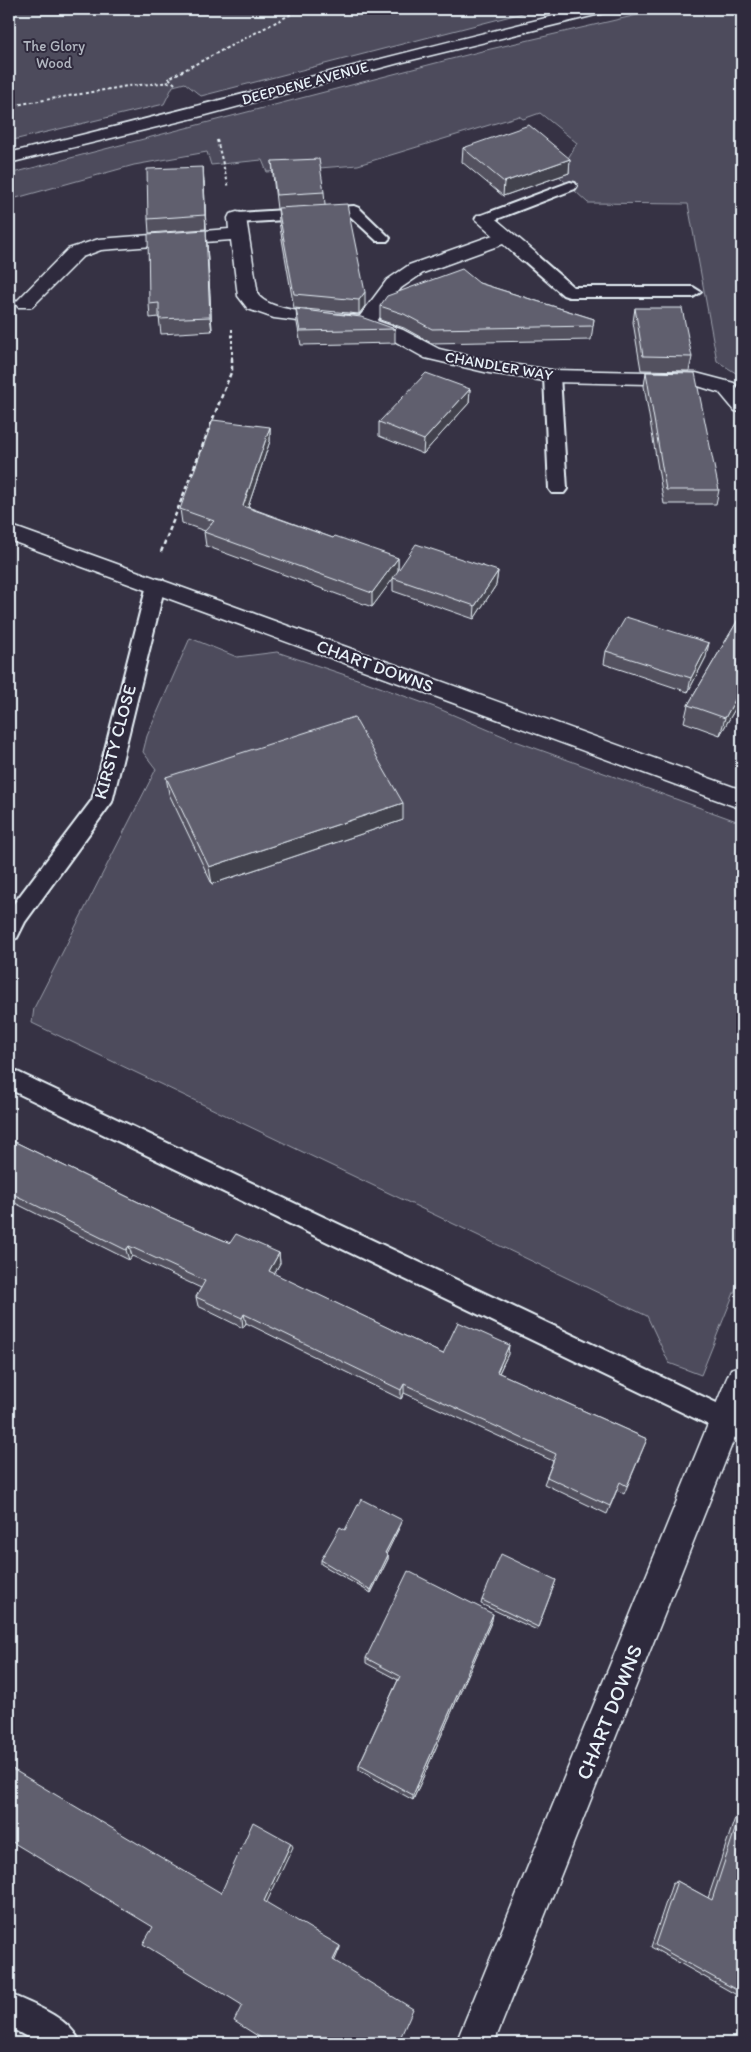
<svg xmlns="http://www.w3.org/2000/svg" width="751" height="2052" viewBox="0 0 751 2052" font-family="Itim,sans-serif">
<rect width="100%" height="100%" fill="#363244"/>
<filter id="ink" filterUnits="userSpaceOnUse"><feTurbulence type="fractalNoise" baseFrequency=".02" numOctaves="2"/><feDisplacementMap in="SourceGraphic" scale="10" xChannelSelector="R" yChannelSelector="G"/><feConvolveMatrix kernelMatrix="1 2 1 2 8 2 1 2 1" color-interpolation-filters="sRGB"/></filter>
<g filter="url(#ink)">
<path fill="#4d4b5c" stroke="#9a9eaa" d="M9,9H538L201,96L185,83L173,86L164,104L9,141Z
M663,9H742V377L717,361L688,204L588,203L549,167L567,160L577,143L540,113L523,119L519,116L358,165L267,172L262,160L211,165L207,152L134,165L9,200V174L482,51Z
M190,638L237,657L277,652L366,682L437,708L510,739L742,823V1273L701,1375L669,1363L647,1316L32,1023L34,1008L156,769L143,752L147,736Z"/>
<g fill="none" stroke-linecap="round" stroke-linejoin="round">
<defs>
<path id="lane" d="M570,182L575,183L577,186L575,189L489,222L484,224L476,219L479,216Z
M354,206L359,208L387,235L390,238L387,241H377L350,216L237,223L229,218L237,213Z
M529,252L535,254L573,287H693L701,292L693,297H569L563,295L523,260L521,257Z
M552,371L558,372L560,376L567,489L564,493H552L549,489L544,376L546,372Z
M156,579L163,580L165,585L112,802L25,922L17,938L9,941V910L92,800L147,585L149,580Z
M9,1068L742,1415V1441L9,1089Z
M9,1994C32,2004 71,2018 80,2043H38L9,2027Z"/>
<path id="street" d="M237,212L244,214L246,218L258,295C272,314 336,314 360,316L387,280L409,265L493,235L475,219L477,215H491L536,253L539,257L536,261H522L503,244L423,273L401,288L377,321L403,330L439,349L489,361L552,370L696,373L734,383L742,393V412L735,411L720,393L695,385L552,382L489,373L425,358L389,338L362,329L274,318L248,309L238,296L231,240L101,250L82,257L32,307H18L15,303L68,249L99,239L229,229L228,218L230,214Z
M9,525L742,790V809L9,540Z
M742,1365V1419L494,2043H456L726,1380L731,1369Z"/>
<path id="highway" d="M583,9H610L608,12L399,63L206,115L9,163V153C200,106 391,55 583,9Z"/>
</defs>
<use href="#lane" stroke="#e8f1f8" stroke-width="4"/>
<use href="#street" stroke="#e8f1f8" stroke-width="3"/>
<use href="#highway" stroke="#e8f1f8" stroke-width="3"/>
<path stroke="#e8f1f8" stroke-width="2" stroke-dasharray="3 2.5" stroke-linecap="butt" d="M634,13L651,9
M175,84L169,78L301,9
M9,106L128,86L172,82
M217,140L229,188
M232,329V359"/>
<path stroke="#e8f1f8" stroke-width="2.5" stroke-dasharray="4.5 3" stroke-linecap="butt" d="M161,552L232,370V358"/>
<use href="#lane" fill="#2f2a3d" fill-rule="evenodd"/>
<use href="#street" fill="#2f2a3d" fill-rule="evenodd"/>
<use href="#highway" fill="#2f2a3d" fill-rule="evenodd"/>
</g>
<path fill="#53515f" stroke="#e8f1f8" d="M463,148L570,159L569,173L503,196L462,162Z
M272,161L324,192L325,205L365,306L359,314L294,308L279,222L278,209H277L273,175Z
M204,181L206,229L149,233L148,219Z
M207,244L212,331L161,334L159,317L150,318L149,304Z
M479,283L594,319L591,340L431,343L404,328L380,320V306Z
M635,308L692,357L689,371L641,370L633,322Z
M296,309L395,329V343L301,345L297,323Z
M646,372L719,490L716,504H664L644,386Z
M470,389L469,403L423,454L379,436V422Z
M270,427V441L248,507L333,538L398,558V571H498L496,585L474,619L393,591V578L372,607L206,546L204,532L205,531L182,523L180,509Z
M742,613V697L720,735L684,722L688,705Z
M606,651L706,657L688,692L604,664Z
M166,777L403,820L212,884L169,794Z
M9,1139L167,1216L230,1243L279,1253L280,1263L274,1274L443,1354H508L499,1373L647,1439L624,1494L617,1490L607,1514L544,1484L553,1461L404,1393L401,1399L246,1323L243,1328L198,1306L196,1297L201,1288L132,1256L129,1260L9,1200Z
M402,1520L401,1524L386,1554L388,1555V1559L371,1593L321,1564V1560L345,1530Z
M556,1580L537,1630L481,1604L482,1600Z
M492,1620L413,1800L359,1770V1765L398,1680L366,1663V1658Z
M742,1808V1998L651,1947L672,1884L677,1881L708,1898L737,1812Z"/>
<path fill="#43424d" stroke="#e8f1f8" d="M570,159L569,173L503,196L504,182Z
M203,167L204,181L206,229L205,215Z
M206,230L207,244L212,331L210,317Z
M365,292V306L359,314V300Z
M470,389L469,403L423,454L424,440Z
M270,427V441L244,519L243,506Z
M398,558V572L372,607V593Z
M498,571L496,585L474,619L475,606Z
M709,643L706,657L688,692L691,678Z
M742,687V697L720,735L725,718Z
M403,803V820L212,884L209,867Z
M129,1246L132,1256L129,1260L126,1250Z
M279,1253L280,1263L270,1281L269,1271Z
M244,1314L246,1323L243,1328L242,1318Z
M509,1345L508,1354L495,1381L497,1372Z
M404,1384V1393L401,1399V1390Z
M402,1520L401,1524L385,1557V1553Z
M388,1555V1559L371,1593V1590Z
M493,1614L492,1620L413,1800V1795Z
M291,1843L293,1847L266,1904L264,1901Z
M340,1946V1948L334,1962L333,1960Z"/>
<path fill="#605e6e" stroke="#e8f1f8" d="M529,125L570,159L504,182L463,148Z
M319,159L324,192L276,195L272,161Z
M203,167L205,215L148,219L147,169Z
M347,204L365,292L359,300L294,294L278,208Z
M206,230L210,317L159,319V303L149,304L148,234Z
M462,269L479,283L594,319L593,326L432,329L404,314L380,306L387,296Z
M635,308H682L692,357L643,356Z
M296,309L361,317L395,329L300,331Z
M646,372L695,373L719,490H666Z
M426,373L470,389L424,440L379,422Z
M213,420L270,427L243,506L333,538L335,536L398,558L372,593L204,532L214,521L180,509Z
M416,544L498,571L475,606L393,578Z
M742,613V687L725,718L688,705Z
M626,617L709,643L691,678L606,651Z
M354,717L403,803L209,867L166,777Z
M9,1139L167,1216L230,1243L236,1234L279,1253L269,1271L443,1354L458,1322L509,1345L497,1372L647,1439L627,1486L620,1482L610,1506L547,1477L556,1454L404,1384L401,1390L244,1314L242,1318L196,1297L205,1281L129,1246L126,1250L9,1192Z
M361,1499L402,1520L385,1553L388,1555L371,1590L321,1560L340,1527L345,1530Z
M501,1554L556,1580L538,1627L482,1600Z
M408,1571L493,1614L413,1795L359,1765L400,1676L366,1658Z
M9,1767L221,1893L253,1822L291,1843L264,1901L340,1946L333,1960L413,2009L398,2043H269L234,2021L242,2005L143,1944L153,1927L9,1840Z
M742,1808V1993L655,1945L677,1881L712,1900Z"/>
</g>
<g text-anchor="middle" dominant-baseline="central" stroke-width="4" stroke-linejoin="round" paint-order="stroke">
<g font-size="15" fill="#b2b7c1" stroke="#2f2a3d">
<text x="54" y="46">The Glory<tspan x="54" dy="17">Wood</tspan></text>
</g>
<g font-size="15" fill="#e8f1f8" stroke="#2f2a3d">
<text transform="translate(305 83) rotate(-15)">DEEPDENE AVENUE</text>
<text transform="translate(499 366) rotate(10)">CHANDLER WAY</text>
</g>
<g font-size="18" fill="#e8f1f8" stroke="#2f2a3d">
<text transform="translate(375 666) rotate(20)">CHART DOWNS</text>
<text transform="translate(115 742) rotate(-75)">KIRSTY CLOSE</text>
</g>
<g font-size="21" fill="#e8f1f8" stroke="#2f2a3d">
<text transform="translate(609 1712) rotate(-68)">CHART DOWNS</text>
</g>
</g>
<rect width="751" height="2052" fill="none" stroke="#2f2a3d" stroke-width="30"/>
<rect x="15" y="15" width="721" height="2022" fill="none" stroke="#e8f1f8" stroke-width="2" filter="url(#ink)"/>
</svg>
